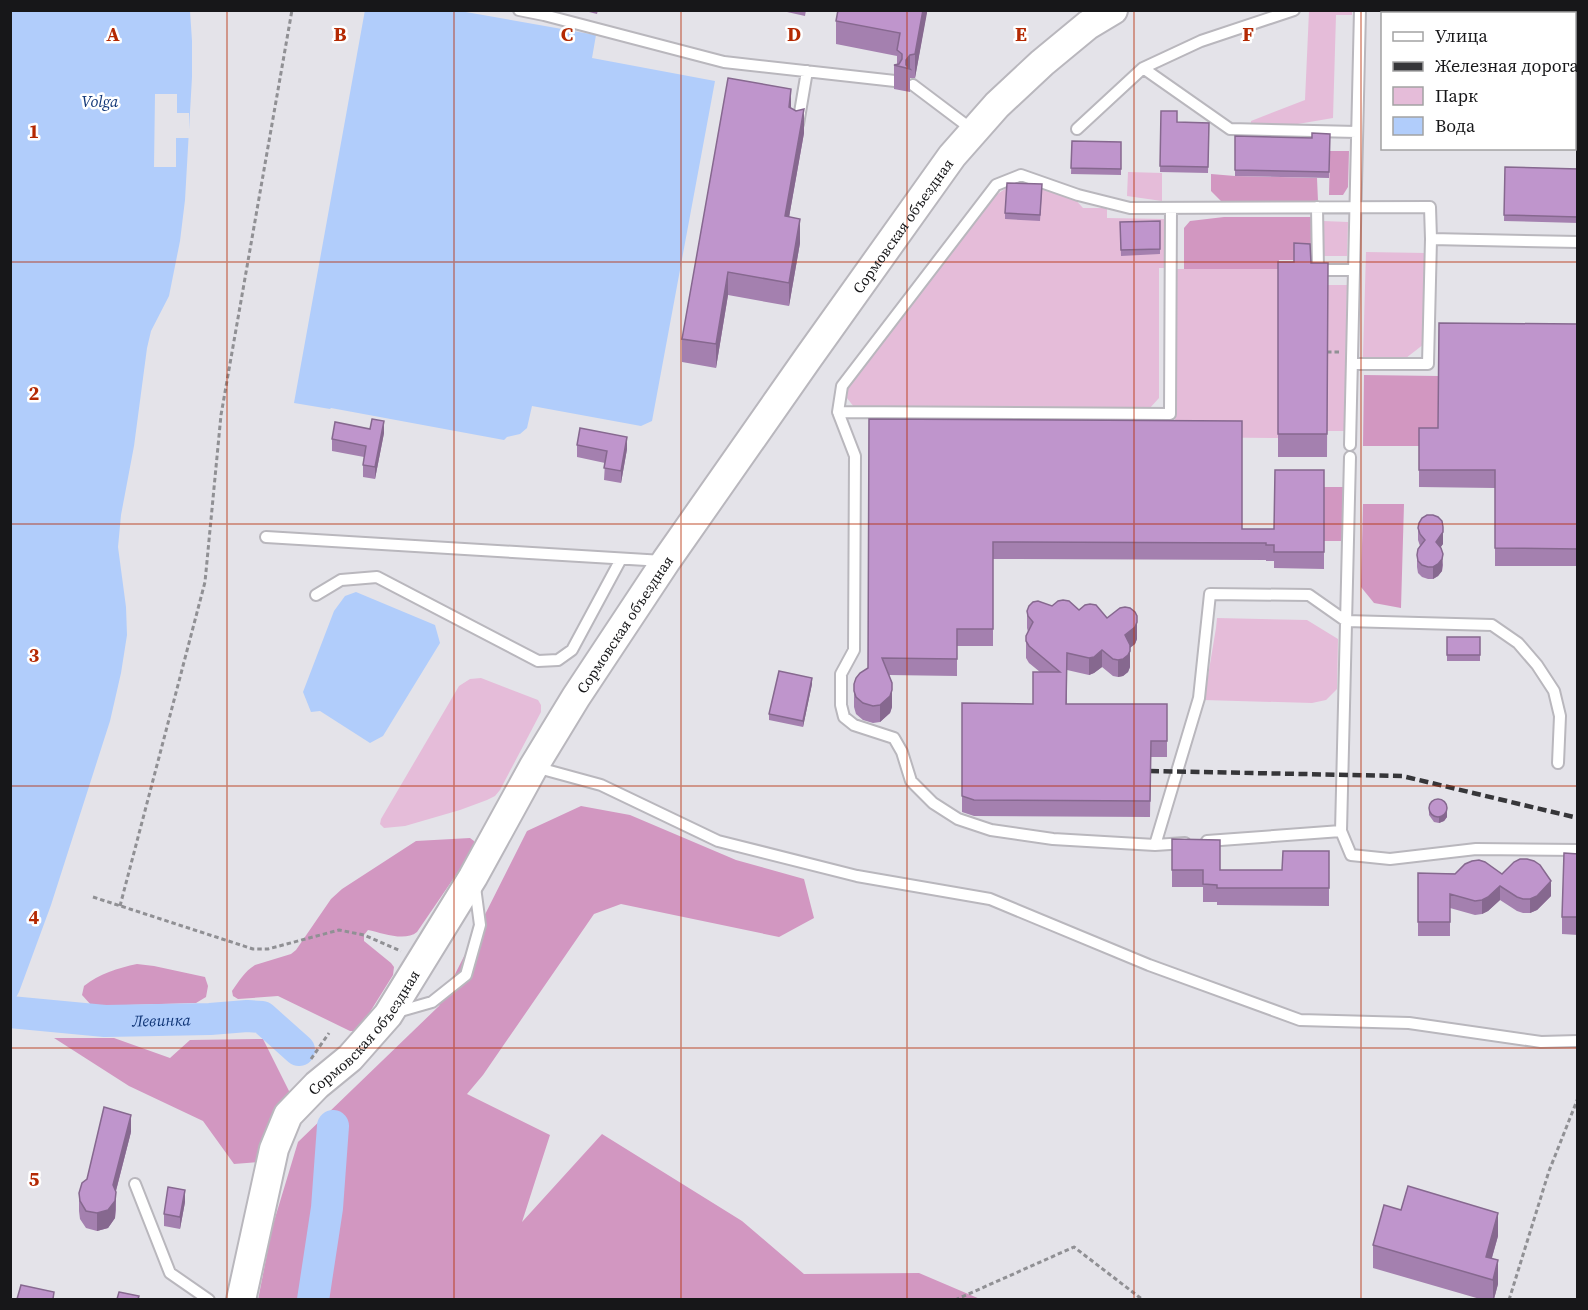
<svg xmlns="http://www.w3.org/2000/svg" width="1588" height="1310" viewBox="0 0 1588 1310" font-family="'Source Serif 4',serif">
<rect width="100%" height="100%" fill="#e4e3e9"/>
<path fill="#e5bcd9" d="M1309,11H1352V15H1336L1333,118L1286,126L1251,125V121L1305,100Z
M1128,172L1162,173V201L1127,196Z
M1020,179L1073,197L1083,208H1107V218L1164,219V268H1159V398L1149,409L854,407L847,398L848,387L996,195Z
M1323,221L1348,222L1347,256H1322Z
M1366,252L1426,253L1424,344L1406,358L1363,357Z
M1176,269H1278V438L1175,437Z
M1328,285H1347L1344,431H1327Z
M1217,618L1307,620L1338,639L1337,689L1326,700L1312,703L1204,700L1216,628Z
M481,678L538,700L541,705V712L500,790L495,796L487,800L460,810L405,826L384,828L380,824L381,819L459,686L470,679Z"/>
<path fill="#d297c1" d="M1330,151H1349L1348,187L1343,195H1329Z
M1211,174L1235,176L1317,178L1318,201H1221L1211,191Z
M1224,217H1312V260H1279L1278,269H1184V228L1190,221Z
M1364,375L1438,376V446H1363Z
M1324,487H1343L1342,541H1324Z
M1363,504H1404L1401,608L1374,603L1361,587Z
M581,806L630,815L736,860L804,879L814,918L779,937L621,904L594,914L483,1075L467,1094L550,1135L522,1222L602,1134L742,1221L804,1274L919,1273L980,1299L258,1300L272,1228L298,1142L439,1006L527,831Z
M470,838L474,841L475,847L417,932C405,942 382,933 368,930L364,935V941L391,963L394,967L393,975L360,1028L355,1031H350L278,996L238,999L233,996L232,991C239,981 244,972 255,965L291,954L296,950L331,899L342,889L416,841Z
M137,964L154,966L205,977L208,986L206,997L196,1003L92,1006L82,995L84,986C99,974 118,968 137,964Z
M54,1038H114L170,1058L190,1040L263,1039L291,1095L258,1162L234,1164L203,1121L129,1086Z"/>
<path fill="#b1cdfb" d="M365,10L460,11L596,35L592,58L715,81L652,421L641,426L532,406L527,428L520,434L507,437L504,440L331,408L330,409L294,403Z
M11,11H190L192,41V77L185,200L180,241L169,296L151,331L147,348L134,446L121,515L118,547L126,607L127,635L121,673L110,721L51,905L19,992L11,1007Z
M356,592L435,625L440,643L383,736L370,743L320,711L311,712L303,692L334,611L345,596Z"/>
<path fill="#e4e3e9" d="M155,94H177V113H189V138H176V167H154Z"/>
<g fill="none" stroke-linecap="round" stroke-linejoin="round">
<g stroke="#b1cdfb" stroke-width="32">
<path id="s1" d="M10,1012L105,1021L210,1019L247,1016L262,1017L299,1050"/>
<path d="M313,1300L327,1208L333,1126"/>
</g>
<defs>
<path id="lane" d="M519,10L544,15L724,62L895,81
M1574,41H1578
M1143,68L1230,129L1357,132
M913,85L974,131
M798,124L807,71
M1077,129L1143,68L1201,41L1294,10
M1317,207L1318,270H1354
M1431,239L1578,242
M838,412L1170,414L1171,208
M1350,445L1360,10
M1350,457L1341,831L1351,855L1390,859L1476,849L1578,850
M266,537L663,561
M316,595L341,580L377,577L538,661L558,660L572,650L621,559
M535,767L601,785L718,841L857,876L990,899L1149,965L1300,1020L1409,1023L1541,1042L1578,1041
M1207,841L1341,831
M1185,843L1155,845L1053,839L991,830L958,819L933,803L911,781L902,752L894,738L854,725L844,717L841,705V674L854,650L855,456L838,412L842,386L996,185L1021,175L1078,195L1130,208L1430,207L1431,239L1428,364H1352
M1155,845L1199,698L1210,594L1309,595L1346,621L1492,625L1518,643L1537,665L1554,691L1560,716L1558,763
M397,1012L432,1002L466,975L480,925L475,887
M135,1184L170,1273L209,1300"/>
<g id="secondary">
<path id="s2" d="M241,1300L274,1149L288,1115L317,1085L350,1058L388,1015L473,877L534,766L576,697L666,561L808,358L952,156L997,105L1042,63L1088,25L1113,10"/>
</g>
</defs>
<use href="#lane" stroke="#b9b7bd" stroke-width="14"/>
<use href="#secondary" stroke="#b9b7bd" stroke-width="32"/>
<path stroke="#909094" stroke-width="3" stroke-dasharray="4.5 3" stroke-linecap="butt" d="M1327,352H1341
M93,897L253,949H268L339,930L364,935L401,951
M120,906L205,582L221,415L292,10
M311,1059L329,1033
M955,1300L1074,1247L1143,1300
M1509,1300L1549,1171L1578,1098"/>
<use href="#lane" stroke="#fff" stroke-width="10"/>
<use href="#secondary" stroke="#fff" stroke-width="28"/>
<path stroke="#363639" stroke-width="4.5" stroke-dasharray="9 4.5" stroke-linecap="butt" d="M1150,771L1402,776L1578,818"/>
</g>
<path fill="#a480af" d="M581,10H598L597,14Z
M787,10H806L805,16L787,12Z
M927,10L915,78H910V92L894,89V65H897V56L836,44V21Z
M791,108L804,133L789,217L800,243L789,306L728,295L716,368L682,362V339Z
M1161,111L1177,122L1209,123L1208,173L1160,172Z
M1330,134L1329,178L1235,176V136L1312,138Z
M1072,141L1121,142V175L1071,174Z
M1505,167L1578,169V223L1504,221Z
M1042,190L1040,221L1005,219V213Z
M1160,221V254L1121,256L1120,222Z
M1278,262L1328,263L1327,457H1278Z
M1578,324V566H1495V488L1419,487V428H1438Z
M869,419L1242,529H1274L1324,470V569L1274,568V561H1266V560L993,559V646H957V676L889,675L892,683V707L890,713L880,722L873,723L863,720L856,714L854,707V684L868,668Z
M384,433L375,479L363,477V465L364,457L332,451V439Z
M577,445L627,449L621,483L604,480L605,463L577,457Z
M1418,528L1443,539V544L1440,547L1443,565L1442,571L1438,576L1433,579H1428L1422,577L1418,573L1417,567V555L1420,546L1418,540Z
M1052,606L1079,610L1107,618L1137,639L1135,644L1130,647V667L1128,672L1123,676L1118,677L1113,676L1102,667L1094,673L1089,675L1067,670V704H1167V757H1151L1150,817L974,816L962,812V703L1033,704L1040,672L1029,663L1026,658V636L1028,632L1027,628V611Z
M1447,637H1480V661H1447Z
M812,684L803,727L769,720V714Z
M1429,809L1447,812V817L1444,821L1439,823L1434,822L1429,815Z
M1172,839L1220,870H1282L1329,851V906L1217,905V902H1203V887H1172Z
M1578,854V935L1562,934V917Z
M1418,873L1502,874L1551,896L1537,910L1530,913H1523L1517,911L1500,900L1488,911L1482,914L1475,915L1450,908V936H1418Z
M131,1132L116,1191V1210L115,1218L108,1228L97,1231L86,1228L80,1219L79,1211V1193L87,1179Z
M185,1202L180,1229L164,1226V1214Z
M1498,1236L1492,1258L1498,1284L1494,1299H1480L1373,1268V1245Z"/>
<path fill="#86688f" d="M923,10H927V13L915,78V54Z
M910,55V69L906,68V60Z
M791,89V113L789,107Z
M804,109V133L785,240V216Z
M800,219V243L789,306V283Z
M728,272V295L716,368V344Z
M384,421V433L375,479V467Z
M627,437V449L621,483V471Z
M1443,527V544L1436,554V542Z
M1443,554L1442,571L1438,576L1433,579V567Z
M1137,622V639L1135,644L1125,652V635Z
M1102,650V667L1094,673L1089,675V658Z
M1130,651V667L1128,672L1123,676L1118,677V660Z
M812,678V684L803,727V721Z
M892,690V707L890,713L880,722V705Z
M1447,807V817L1444,821L1439,823V817Z
M1551,881V896L1537,910L1530,913V899Z
M1500,886V900L1488,911L1482,914V900Z
M131,1115V1132L113,1202V1185Z
M185,1190V1202L180,1229V1217Z
M116,1192L115,1218L108,1228L97,1231V1213Z
M1498,1213V1236L1486,1278V1257Z
M1498,1260V1284L1494,1299H1493V1280Z"/>
<path fill="#bf95cc" stroke="#86688f" stroke-width="1.5" d="M838,10H923L915,54L910,55L906,60V65L910,69L894,65L899,64L902,59V54L897,50L900,33L836,21Z
M728,78L791,89L789,107L796,111L804,109L785,216L800,219L789,283L728,272L716,344L682,339Z
M1161,111H1177V122L1209,123L1208,167L1160,166Z
M1312,133L1330,134L1329,172L1235,170V136L1312,138Z
M1072,141L1121,142V169L1071,168Z
M1505,167L1578,169V217L1504,215Z
M1007,183L1042,184L1040,215L1005,213Z
M1160,221V249L1121,250L1120,222Z
M1294,243L1310,244L1311,263H1328L1327,434H1278V262H1294Z
M1439,323L1578,324V549L1495,548V470H1419V428H1438Z
M372,419L384,421L375,467L363,465L366,446L332,439L335,422L370,429Z
M869,419L1242,421V529H1274L1275,470H1324V552H1274V545H1266V543L993,542V629H957V659L882,658L892,683V690L890,696L880,705L873,706L863,703L856,697L854,691V684L856,678L860,673L868,668Z
M580,428L627,437L621,471L604,468L607,451L577,445Z
M1427,515H1433L1438,517L1442,521L1443,527V532L1436,542L1441,548L1443,554L1442,559L1438,564L1433,567H1428L1422,565L1418,561L1417,555L1418,549L1425,540L1420,534L1418,528L1419,523L1422,518Z
M1063,600L1069,601L1079,610L1085,605L1090,604L1096,605L1107,618L1120,608L1125,607L1130,608L1135,612L1137,616V622L1135,627L1125,635L1130,645V651L1128,655L1123,659L1118,660L1113,659L1102,650L1094,657L1089,658L1067,653L1066,704H1167V741H1151L1150,801L974,800L962,796V703L1033,704V672H1060L1029,646L1026,641V636L1033,622L1028,616L1027,611L1029,606L1033,602L1038,601L1052,606L1058,601Z
M1447,637H1480V655H1447Z
M779,671L812,678L803,721L769,714Z
M1429 808a9 9 0 1 1 18 0a9 9 0 1 1-18 0Z
M1172,839L1220,840V870H1282L1283,851H1329V888H1217V885L1203,884V870H1172Z
M1564,853L1578,854V917H1562Z
M1520,859H1527L1534,861L1540,865L1551,881L1537,896L1530,899H1523L1517,897L1500,886L1488,897L1482,900L1475,901L1450,894V922H1418V873L1455,874L1465,864L1472,861L1479,860L1485,862L1502,874L1514,862Z
M104,1107L131,1115L113,1185L116,1192L115,1201L108,1210L97,1213L86,1211L80,1201L79,1193L82,1183L87,1179Z
M1408,1186L1498,1213L1486,1257L1498,1260L1493,1280L1373,1245L1384,1205L1401,1210Z
M168,1187L185,1190L180,1217L164,1214Z
M21,1285L54,1292L53,1299H17Z
M119,1292L139,1296L138,1299H117Z"/>
<path fill="none" stroke="#b42903" stroke-width="1.5" stroke-opacity="0.55" d="M227,10V1300M454,10V1300M681,10V1300M907,10V1300M1134,10V1300M1361,10V1300M10,262H1578M10,524H1578M10,786H1578M10,1048H1578"/>
<g text-anchor="middle" dominant-baseline="central" stroke-width="5" stroke-linejoin="round" paint-order="stroke">
<g font-size="15" fill="#171719" stroke="#fff">
<text stroke="none"><textPath href="#s2" startOffset="1276">Сормовская объездная</textPath></text>
<text stroke="none"><textPath href="#s2" startOffset="790">Сормовская объездная</textPath></text>
<text stroke="none"><textPath href="#s2" startOffset="304">Сормовская объездная</textPath></text>
</g>
<g font-size="16" font-style="italic" fill="#103677" stroke="#fff">
<text x="100" y="101">Volga</text>
<text stroke="none"><textPath href="#s1" startOffset="152">Левинка</textPath></text>
</g>
</g>
<g font-size="20" text-anchor="middle" font-weight="bold" fill="#b42903" stroke="#fff" stroke-width="5" stroke-linejoin="round" paint-order="stroke">
<text x="113" y="41">A</text>
<text x="340" y="41">B</text>
<text x="567" y="41">C</text>
<text x="794" y="41">D</text>
<text x="1021" y="41">E</text>
<text x="1248" y="41">F</text>
<text x="34" y="138">1</text>
<text x="34" y="400">2</text>
<text x="34" y="662">3</text>
<text x="34" y="924">4</text>
<text x="34" y="1186">5</text>
</g>
<rect width="1588" height="1310" fill="none" stroke="#171719" stroke-width="24"/>
<rect x="1381" y="12" width="195" height="138" fill="#ffffff" stroke="#a2a2a3" stroke-width="1.5"/>
<rect x="1393" y="32" width="30" height="9" fill="#ffffff" stroke="#a2a2a3" stroke-width="1.5"/>
<text x="1435" y="42" font-size="18" fill="#171719">Улица</text>
<rect x="1393" y="62" width="30" height="9" fill="#363639" stroke="#a2a2a3" stroke-width="1.5"/>
<text x="1435" y="72" font-size="18" fill="#171719">Железная дорога</text>
<rect x="1393" y="87" width="30" height="18" fill="#e5bcd9" stroke="#a2a2a3" stroke-width="1.5"/>
<text x="1435" y="102" font-size="18" fill="#171719">Парк</text>
<rect x="1393" y="117" width="30" height="18" fill="#b1cdfb" stroke="#a2a2a3" stroke-width="1.5"/>
<text x="1435" y="132" font-size="18" fill="#171719">Вода</text>
</svg>
